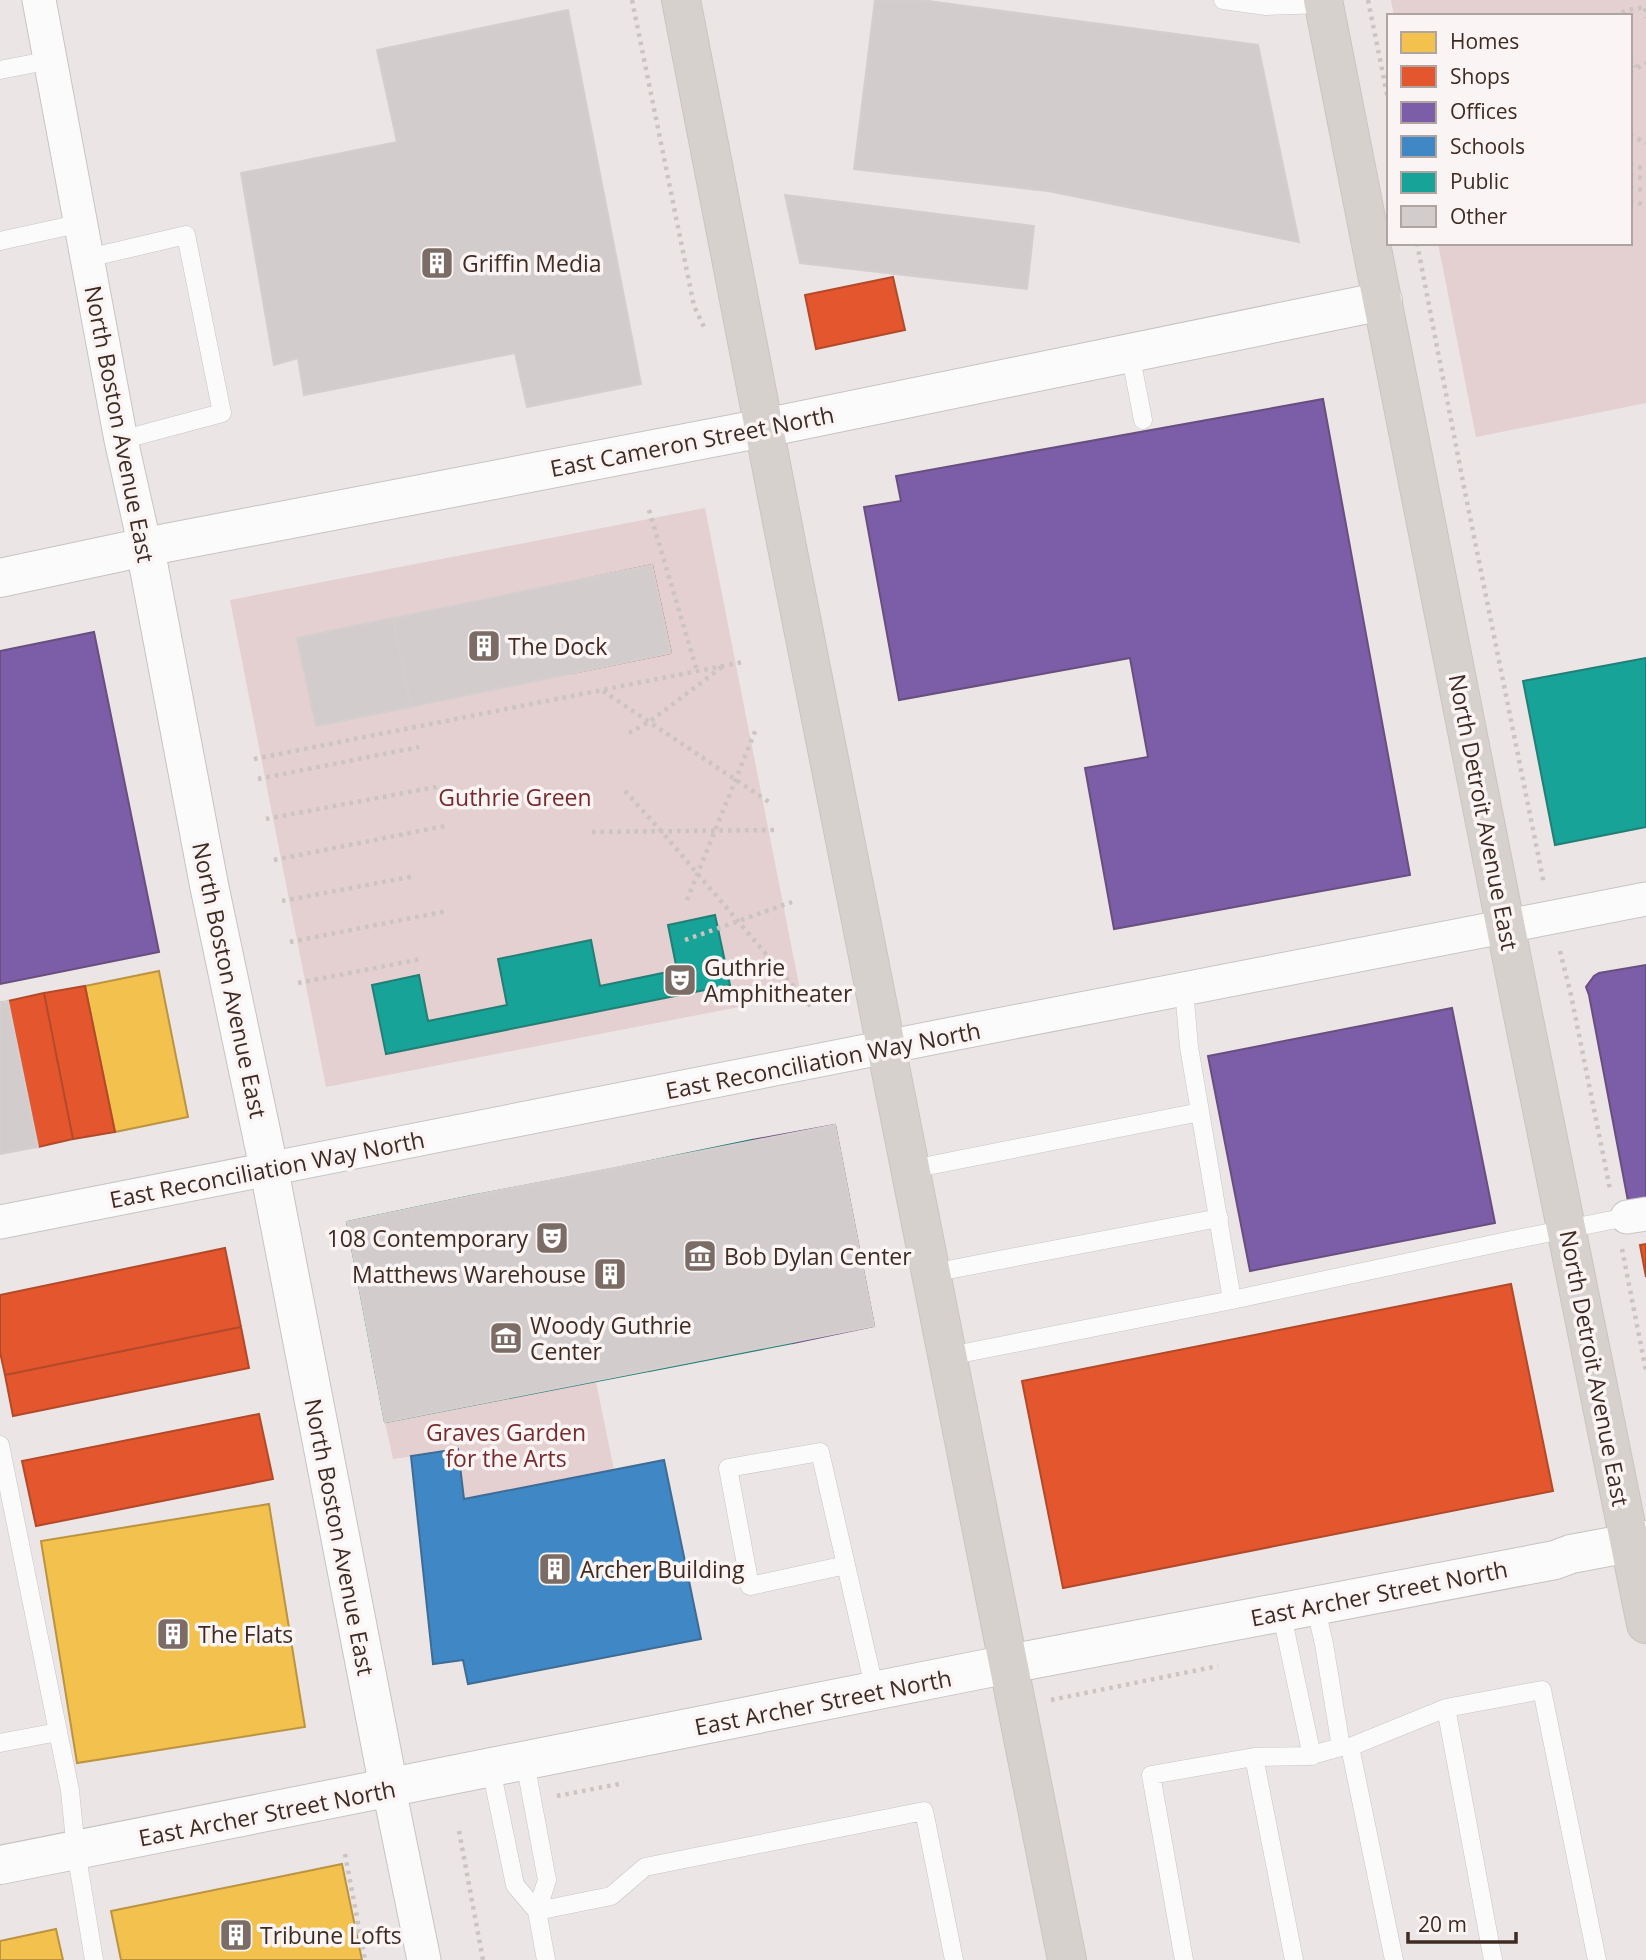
<svg xmlns="http://www.w3.org/2000/svg" width="1646" height="1960" viewBox="0 0 1646 1960" font-family="'Open Sans',sans-serif">
<rect width="100%" height="100%" fill="#ebe6e5"/>
<path fill="#e4cfd1" d="M1391,0H1646V403L1476,437L1438,243H1630V16H1394Z
M705,508L801,995L326,1087L230,600Z
M596,1382L614,1470L464,1499L458,1450L393,1459L385,1422Z"/>
<path fill="#f2c14e" stroke="#bc9441" stroke-width="2" d="M159,971L188,1117L115,1132L85,986Z
M269,1504L305,1727L77,1763L41,1541Z
M342,1864L362,1960H121L111,1911Z
M56,1929L63,1960H0V1941Z"/>
<path fill="#e4572e" stroke="#b24a2a" stroke-width="2" d="M893,277L905,330L816,349L805,295Z
M652,565L671,653L572,673L553,586Z
M85,986L115,1132L73,1139L44,993Z
M44,993L73,1139L38,1147L8,1001Z
M1646,1244V1277L1640,1245Z
M225,1248L241,1327L5,1375L0,1352V1295Z
M1511,1284L1553,1491L1063,1588L1022,1381Z
M241,1327L249,1368L13,1416L5,1375Z
M259,1414L273,1479L36,1526L22,1461Z"/>
<path fill="#7b5ea7" stroke="#694f7f" stroke-width="2" d="M1323,399L1410,875L1114,929L1085,768L1148,757L1130,658L899,700L864,507L901,501L896,476Z
M94,632L159,952L0,984V651Z
M1646,965V1198L1628,1201L1589,995L1586,987L1594,976L1599,973Z
M1452,1008L1495,1223L1250,1271L1208,1056Z
M835,1125L874,1326L793,1343L752,1140Z"/>
<path fill="#3f88c5" stroke="#3f6c94" stroke-width="2" d="M458,1449L464,1499L664,1460L701,1639L468,1684L463,1660L433,1664L411,1456Z"/>
<path fill="#17a398" stroke="#237f75" stroke-width="2" d="M1646,658V827L1555,845L1523,681Z
M715,915L730,985L386,1054L372,985L419,975L428,1021L507,1005L498,959L591,940L600,986L677,970L668,925Z
M752,1140L793,1343L649,1371L607,1170Z
M607,1170L630,1281L496,1306L476,1195Z
M476,1195L496,1306L630,1281L649,1371L385,1422L347,1222Z"/>
<path fill="#d2cdcc" stroke="#d4cfce" stroke-width="2" d="M875,0H921L1258,45L1299,242L1048,191L854,169Z
M568,10L641,384L527,407L515,353L304,395L298,358L274,365L241,173L397,142L377,50Z
M785,195L1034,226L1027,289L800,263Z
M652,565L671,653L316,726L297,638Z
M393,618L411,707L316,726L297,638Z
M8,1001L38,1147L0,1154V1002Z
M835,1125L874,1326L385,1422L347,1222L476,1195Z"/>
<g fill="none" stroke-linecap="round" stroke-linejoin="round">
<defs>
<path id="lane" d="M1223,0L1266,6L1324,4
M0,70L51,60
M0,241L82,223
M88,258L186,235L222,413L121,440
M1130,353L1143,420
M1184,989L1189,1047L1232,1300
M912,1169L1200,1112
M932,1273L1219,1218
M949,1356L1232,1300L1507,1241L1627,1217
M0,1445L70,1791L76,1851L94,1960
M846,1565L750,1586L728,1468L820,1452L875,1691
M1315,1605L1324,1644L1341,1747
M1281,1611L1312,1756
M1446,1708L1493,1960
M0,1743L58,1732
M1350,1747L1394,1960
M1254,1757L1294,1960
M491,1769L515,1885L537,1911L547,1880L525,1762
M546,1960L537,1911L611,1896L645,1867L924,1811L954,1960
M1184,1960L1151,1775L1254,1757L1308,1756L1341,1747H1350L1446,1708L1542,1690L1597,1960"/>
<path id="street" d="M39,0L121,440L145,547
M1627,1217L1646,1214
M0,1222L952,1034L1646,899
M389,1789L424,1960"/>
<path id="secondary" d="M145,547L209,885L269,1169L389,1789
M0,578L145,547L764,428L1383,301
M0,1865L1009,1664L1555,1560L1571,1554L1646,1540"/>
<path id="primary" d="M681,0L787,547L1067,1960
M1323,0L1522,1010L1646,1624"/>
</defs>
<use href="#lane" stroke="#c8c4c3" stroke-width="19"/>
<use href="#street" stroke="#c8c4c3" stroke-width="35"/>
<use href="#secondary" stroke="#c8c2c1" stroke-width="40"/>
<use href="#primary" stroke="#cac4c1" stroke-width="40"/>
<path stroke="#cbc4c1" stroke-width="4.5" stroke-dasharray="3.5 5" stroke-linecap="butt" d="M632,0L694,306L704,327
M1368,0L1389,104
M1614,16L1627,10L1645,7L1646,18
M1630,58L1636,67
M1630,72L1646,63
M1630,135L1646,143
M1630,165L1646,169
M1630,175L1646,179
M1630,187L1646,191
M1630,201L1646,205
M1417,243L1463,482L1544,884
M649,510L697,671
M603,691L772,804
M629,733L649,722L722,667
M254,759L743,662
M258,779L419,747
M625,791L662,832L812,1008
M266,819L441,786
M592,832L777,830
M274,860L445,826
M687,900L756,729
M282,901L415,876
M685,940L792,902
M290,942L447,911
M1560,951L1571,995L1610,1189
M298,983L421,959
M1622,1249L1646,1371
M1051,1700L1218,1666
M557,1796L624,1783
M459,1831L483,1960
M345,1854L365,1960"/>
<use href="#lane" stroke="#fcfbfb" stroke-width="18"/>
<use href="#street" stroke="#fcfbfb" stroke-width="33"/>
<use href="#secondary" stroke="#fcfbfb" stroke-width="38"/>
<use href="#primary" stroke="#d7d1ce" stroke-width="38"/>
</g>
<defs>
<symbol id="building-square" viewBox="-11 -11 22 22"><rect x="-9" y="-9" width="18" height="18" rx="4" fill="#7b6c66" stroke="#faf5f4"/><path d="M-4-6H4V6H1V3H-1V6H-4ZM-2.5-4.3h1.7v1.8h-1.7ZM.8-4.3h1.7v1.8H.8ZM-2.5-1h1.7V.8h-1.7ZM.8-1h1.7V.8H.8Z" fill="#fff"/></symbol>
<symbol id="theatre-square" viewBox="-11 -11 22 22"><rect x="-9" y="-9" width="18" height="18" rx="4" fill="#7b6c66" stroke="#faf5f4"/><path d="M-5-5.5Q0-4 5-5.5V0Q5 5 0 6Q-5 5-5 0ZM-3.3-2.5H-1v1.5H-3.3ZM1-2.5H3.3v1.5H1ZM-2.8 1Q0 5.5 2.8 1Z" fill="#fff"/></symbol>
<symbol id="museum-square" viewBox="-11 -11 22 22"><rect x="-9" y="-9" width="18" height="18" rx="4" fill="#7b6c66" stroke="#faf5f4"/><path d="M0-6L6-3V-2H-6V-3ZM-5-1h2V3h-2ZM-1-1h2V3h-2ZM3-1h2V3H3ZM-6 4H6V6H-6Z" fill="#fff"/></symbol>
</defs>
<g fill-rule="evenodd">
<use href="#building-square" x="418" y="244" width="38" height="38"/>
<use href="#building-square" x="465" y="627" width="38" height="38"/>
<use href="#theatre-square" x="661" y="961" width="38" height="38"/>
<use href="#theatre-square" x="533" y="1219" width="38" height="38"/>
<use href="#museum-square" x="681" y="1237" width="38" height="38"/>
<use href="#building-square" x="591" y="1255" width="38" height="38"/>
<use href="#museum-square" x="487" y="1319" width="38" height="38"/>
<use href="#building-square" x="536" y="1550" width="38" height="38"/>
<use href="#building-square" x="154" y="1615" width="38" height="38"/>
<use href="#building-square" x="217" y="1916" width="38" height="38"/>
</g>
<g text-anchor="middle" dominant-baseline="central" stroke-width="7" stroke-linejoin="round" paint-order="stroke">
<g font-size="23" fill="#3f2b22" stroke="#faf5f4" text-anchor="start">
<text x="462" y="263">Griffin Media</text>
<text x="508" y="646">The Dock</text>
<text x="704" y="967">Guthrie<tspan x="704" dy="26">Amphitheater</tspan></text>
<text x="528" y="1238" text-anchor="end">108 Contemporary</text>
<text x="724" y="1256">Bob Dylan Center</text>
<text x="586" y="1274" text-anchor="end">Matthews Warehouse</text>
<text x="530" y="1325">Woody Guthrie<tspan x="530" dy="26">Center</tspan></text>
<text x="580" y="1569">Archer Building</text>
<text x="198" y="1634">The Flats</text>
<text x="260" y="1935">Tribune Lofts</text>
</g>
<g font-size="23" fill="#3f2b22" stroke="#faf5f4">
<text transform="translate(120 424) rotate(79)">North Boston Avenue East</text>
<text transform="translate(692 441) rotate(-11)">East Cameron Street North</text>
<text transform="translate(1484 812) rotate(79)">North Detroit Avenue East</text>
<text transform="translate(230 980) rotate(78)">North Boston Avenue East</text>
<text transform="translate(823 1060) rotate(-11)">East Reconciliation Way North</text>
<text transform="translate(267 1169) rotate(-11)">East Reconciliation Way North</text>
<text transform="translate(1595 1368) rotate(79)">North Detroit Avenue East</text>
<text transform="translate(340 1537) rotate(79)">North Boston Avenue East</text>
<text transform="translate(1379 1593) rotate(-11)">East Archer Street North</text>
<text transform="translate(823 1702) rotate(-11)">East Archer Street North</text>
<text transform="translate(267 1813) rotate(-11)">East Archer Street North</text>
</g>
<g font-size="23" fill="#772b2e" stroke="#faf5f4">
<text x="515" y="797">Guthrie Green</text>
<text x="506" y="1432">Graves Garden<tspan x="506" dy="26">for the Arts</tspan></text>
</g>
</g>
<rect x="1387" y="14" width="245" height="231" fill="#faf5f4" stroke="#afa4a0" stroke-width="2"/>
<rect x="1401" y="32" width="35" height="21" fill="#f2c14e" stroke="#afa4a0" stroke-width="2"/>
<text x="1450" y="49" font-size="21" fill="#3f2b22">Homes</text>
<rect x="1401" y="66" width="35" height="21" fill="#e4572e" stroke="#afa4a0" stroke-width="2"/>
<text x="1450" y="84" font-size="21" fill="#3f2b22">Shops</text>
<rect x="1401" y="102" width="35" height="21" fill="#7b5ea7" stroke="#afa4a0" stroke-width="2"/>
<text x="1450" y="119" font-size="21" fill="#3f2b22">Offices</text>
<rect x="1401" y="136" width="35" height="21" fill="#3f88c5" stroke="#afa4a0" stroke-width="2"/>
<text x="1450" y="154" font-size="21" fill="#3f2b22">Schools</text>
<rect x="1401" y="172" width="35" height="21" fill="#17a398" stroke="#afa4a0" stroke-width="2"/>
<text x="1450" y="189" font-size="21" fill="#3f2b22">Public</text>
<rect x="1401" y="206" width="35" height="21" fill="#d2cdcc" stroke="#afa4a0" stroke-width="2"/>
<text x="1450" y="224" font-size="21" fill="#3f2b22">Other</text>
<path d="M1408 1932v10h108v-10" fill="none" stroke="#3f2b22" stroke-width="3.5"/>
<text x="1418" y="1932" font-size="21" fill="#3f2b22" stroke="#faf5f4" stroke-width="5" paint-order="stroke">20 m</text>
</svg>
